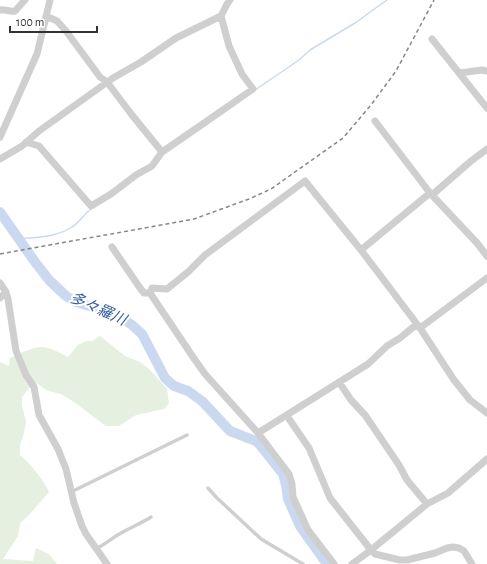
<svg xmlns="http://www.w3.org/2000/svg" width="487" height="564" viewBox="0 0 487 564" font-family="'Alegreya Sans','Noto Sans JP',sans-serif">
<rect width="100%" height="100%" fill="#fff"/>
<path fill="#e5f0e0" d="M100,336L125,356L140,362L150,370L167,389L169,403L164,409L136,415L119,426H106L74,402L61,394L48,391L36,383L29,388L22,397V405L26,422L24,433L20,445V455C32,466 42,478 49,492L28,516L20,523L18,536L3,559L33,561L36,548L49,554L57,564H0V362L9,366L10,358C19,354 32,347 41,347C50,347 60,353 68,357L78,345L86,341H92Z"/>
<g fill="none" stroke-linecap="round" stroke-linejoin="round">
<path stroke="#cbd9f0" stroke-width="1.5" d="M255,90L299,60L310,50L355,23L387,0
M20,239C38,237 57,237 72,227C80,222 84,214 91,209"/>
<path stroke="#cbd9f0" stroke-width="10" d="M0,212L35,262L49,280L66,296L76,302L116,314L132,325L142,334L165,378L174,386L188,391L202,401L230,431L256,441L260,445L283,474L286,485L288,499L300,526L327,564"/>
<path stroke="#cfcfcf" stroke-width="3.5" d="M208,488L216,497L261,539L303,564
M71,492L187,435
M97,548C104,545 110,540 116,536C127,529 140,524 151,517"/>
<path stroke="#cfcfcf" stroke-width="7" d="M0,10C5,9 10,12 15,11L25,0
M46,16L57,21L66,31L100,77L107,82L132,115L162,152
M432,39L487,108
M459,73L482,70L487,71
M375,121L430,193L477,243L487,256
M0,137L37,54L50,0
M26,142L39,146L91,206L111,194L136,175L152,166L162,152L194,130L253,89L242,74L229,46L221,16
M0,159L22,146L39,131L113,78L141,62L176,38L221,16L227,4L230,0
M432,195L471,161L487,149
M112,247L140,288L144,293H150L193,357L205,374L258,433L289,474L292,484L293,497L308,530L334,564
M361,250L430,193
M0,283L6,292L8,299L16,351L26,375L34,387L39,415L58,449L66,469L74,503L82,526L86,534L107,564
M150,293L152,288L167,289L188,272L205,255L305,181L361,250L420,328L454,380L470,400L487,413
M0,298L6,292
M420,328L487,278
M339,382L351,400L365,415L399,465L407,480L427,504
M287,416L309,448L330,498L371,550L375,554L400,560H407L435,553L447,548L453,547L459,548L464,551L472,564
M258,433L368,364L387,346L400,338L417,324
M352,564L371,550L427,504L448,493L487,459"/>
<path stroke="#878787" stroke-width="1.5" stroke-dasharray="4 3" stroke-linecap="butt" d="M0,254L194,219L249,199L271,189L343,138L371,105L396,71L434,0"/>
</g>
<g text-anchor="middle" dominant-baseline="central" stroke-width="4" stroke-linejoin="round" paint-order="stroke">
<g font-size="15" font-style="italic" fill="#375f9d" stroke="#fff">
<text transform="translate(98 309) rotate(24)">多々羅川</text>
</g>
</g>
<path d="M10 26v6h87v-6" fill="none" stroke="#323232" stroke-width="2"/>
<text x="16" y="26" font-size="12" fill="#323232" stroke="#ffffff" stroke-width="3" paint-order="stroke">100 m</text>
</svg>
